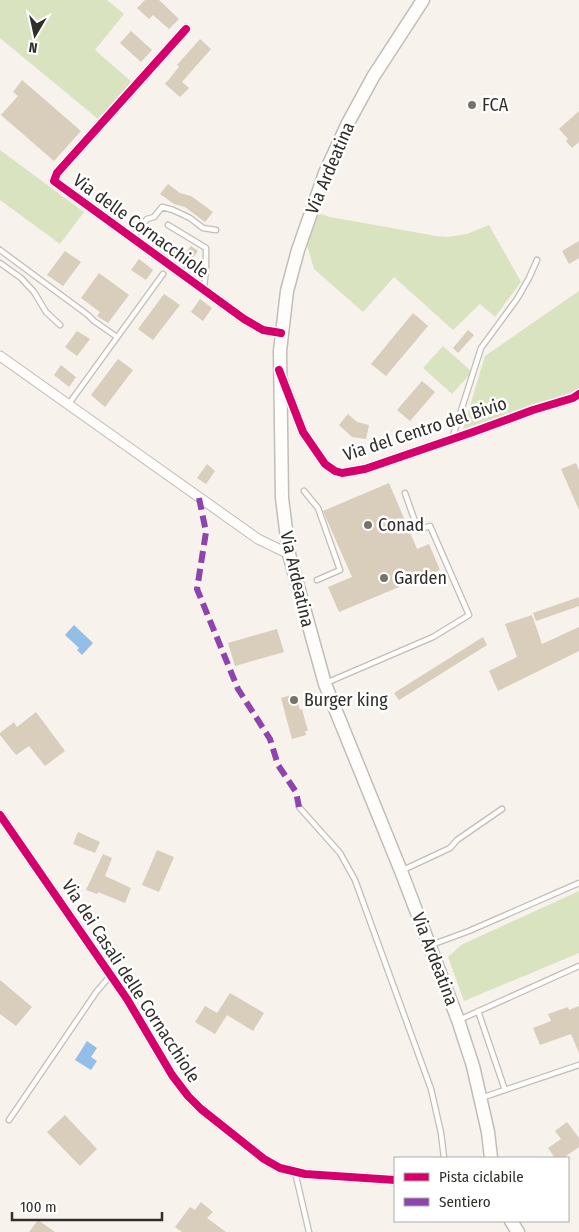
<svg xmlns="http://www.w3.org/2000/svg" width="579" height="1232" viewBox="0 0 579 1232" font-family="'Fira Sans Condensed',sans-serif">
<rect width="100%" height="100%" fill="#f7f2ec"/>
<path fill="#d9e3c0" d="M0,0H107L124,14L95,50L133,83L98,119L0,38Z
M0,150L84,212L60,244L0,200Z
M318,213L330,217L436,236L448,237L467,234L489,225L521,282L495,317L480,304L453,330L394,277L363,312L314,269L307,245Z
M579,291V388L574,392L463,429L485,356Z
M443,346L472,372L452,394L423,368Z
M579,891V953L464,1001L448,957L461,945Z"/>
<path fill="#93bee7" d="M74,625L93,643L82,655L77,650L79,648L65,635Z
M87,1041L97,1048L91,1057L97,1061L91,1070L75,1060Z"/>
<path fill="#d9cdbb" d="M145,0H159L179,19L169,29L153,15L149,19L137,8Z
M131,31L152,50L141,62L120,43Z
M200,39L211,49L182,82L189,88L180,97L165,84L179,67L177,65Z
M22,80L81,131L54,161L1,115L18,96L13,92Z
M579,111V142L572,148L566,141L568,139L559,129Z
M168,184L180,193L191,196L213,212L205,222L185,207L174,204L160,194Z
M168,240L185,254L191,246L198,251L185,269L160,250Z
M579,241V258L569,264L562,251Z
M65,251L81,262L63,286L47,275Z
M139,259L153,270L146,280L131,270Z
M99,273L129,295L108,323L97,316L100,312L81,298Z
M164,294L180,305L153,340L138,329Z
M200,299L212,308L203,321L191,312Z
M413,313L428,326L386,376L371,364Z
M468,330L474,335L458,353L453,348Z
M77,331L90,339L77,356L65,347Z
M118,359L133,370L105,407L91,395Z
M61,365L76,377L69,387L54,375Z
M422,381L435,392L410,421L397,410Z
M348,414L357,422L369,425L366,439L352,437L339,425Z
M576,463L579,470V510L561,469Z
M207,464L215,471L206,484L197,478Z
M389,483L417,549L429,544L440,570L339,612L328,587L352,577L323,511Z
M579,597V606L536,621L533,613Z
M532,615L542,644L579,627V651L498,691L489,671L517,657L505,624Z
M277,629L284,652L235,666L228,643Z
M483,637L487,645L399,700L394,693Z
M295,694L300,710L302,709L308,731H305L306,735L292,739L281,698Z
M36,712L65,751L45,766L29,746L16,755L0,735V733L14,722L17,727Z
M78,832L100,842L95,853L73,844Z
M157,850L174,857L159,892L142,885Z
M103,854L112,858L105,876L131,888L125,903L98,892L97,894L86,890Z
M0,980L32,1007L16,1026L0,1014Z
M230,993L264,1013L253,1031L227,1015L215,1034L195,1022L205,1006L217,1013Z
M579,1006V1053L571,1034L540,1045L533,1028L551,1021L548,1014L568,1007L569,1010Z
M65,1115L97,1149L80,1166L47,1132Z
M567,1122L579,1138V1147L563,1158H555L548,1148L561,1139L555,1131Z
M201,1202L213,1212L207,1218L226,1232H182L175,1227L190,1207L195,1210Z
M38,1220L55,1232H29Z"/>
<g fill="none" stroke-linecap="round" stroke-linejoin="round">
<defs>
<path id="lane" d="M168,225L206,248V268L204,289
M132,238L147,219L154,217L162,207L173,210L190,218L203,228L216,230
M0,250L88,315L94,321L117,337
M0,263L21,278L34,292L46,312L60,325
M68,405L163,274
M452,439L481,348L517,299L529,278L537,260
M304,491L318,508L340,570L317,580
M326,683L433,637L469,615L430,526L418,530L405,493
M299,807L340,853L355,880L431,1089L441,1133L444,1158
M403,870L450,848L457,840L502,809
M431,945L469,931L579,883
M478,1011L505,1090
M459,1020L579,966
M481,1098L579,1065
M9,1120L97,991L111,975
M295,1172L309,1232"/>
<path id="street" d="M186,29L57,173L54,181L244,319L263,330L281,333
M0,356L258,539L289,554
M282,377L303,432L325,464L335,471L342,473L365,469L473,432L533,410L573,398L579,394
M0,815L127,999L172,1075L188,1096L201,1109L264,1159L280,1168L305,1174L395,1180"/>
<path id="secondary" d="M423,0L373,77L348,123L325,173L298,250L287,291L280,351L282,498L289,554L325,684L401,871L458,1020L473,1066L488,1132L491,1158
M511,1221L518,1232"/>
</defs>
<use href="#lane" stroke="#c1bdb8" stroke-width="7"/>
<use href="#street" stroke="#c1bdb8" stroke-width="11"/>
<use href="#secondary" stroke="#c1bdb8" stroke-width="15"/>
<use href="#lane" stroke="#fefdfc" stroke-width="4.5"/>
<use href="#street" stroke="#fefdfc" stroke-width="9"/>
<use href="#secondary" stroke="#fefdfc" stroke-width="12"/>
<path stroke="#8e44ad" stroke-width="6" stroke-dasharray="12 6" stroke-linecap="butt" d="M199,498L206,532L197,589L238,689L270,739L278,765L296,792L299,807"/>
<defs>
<path id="cycleway" d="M186,29L57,173L54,181L244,319L263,330L281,333
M279,370L303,432L325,464L335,471L342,473L365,469L473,432L533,410L573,398L579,394
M0,815L127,999L172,1075L188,1096L201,1109L264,1159L280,1168L305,1174L395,1180"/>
</defs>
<use href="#cycleway" stroke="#fff" stroke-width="11"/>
<use href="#cycleway" stroke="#d6006c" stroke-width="8"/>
</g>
<g fill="#76736d" stroke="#fff" stroke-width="2">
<circle cx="472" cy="105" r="5"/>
<circle cx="368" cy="525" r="5"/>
<circle cx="384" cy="578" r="5"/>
<circle cx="294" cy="700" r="5"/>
</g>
<g text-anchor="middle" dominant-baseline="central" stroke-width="5" stroke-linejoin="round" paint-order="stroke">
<g font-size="18" fill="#302e29" stroke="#fff" text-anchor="start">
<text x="482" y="105">FCA</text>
<text x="378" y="525">Conad</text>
<text x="394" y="578">Garden</text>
<text x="304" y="700">Burger king</text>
</g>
<g font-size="18" fill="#302e29" stroke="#fff">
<text transform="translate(330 168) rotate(-67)">Via Ardeatina</text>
<text transform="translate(141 226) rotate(36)">Via delle Cornacchiole</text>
<text transform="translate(425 429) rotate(-18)">Via del Centro del Bivio</text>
<text transform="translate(297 579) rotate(77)">Via Ardeatina</text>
<text transform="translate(435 959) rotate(69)">Via Ardeatina</text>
<text transform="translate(131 981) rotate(57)">Via dei Casali delle Cornacchiole</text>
</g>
</g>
<rect x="394" y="1157" width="175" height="65" fill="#ffffff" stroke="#acaba9"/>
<rect x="404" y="1173" width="25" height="8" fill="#d6006c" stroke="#acaba9"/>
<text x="439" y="1182" font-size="15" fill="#302e29">Pista ciclabile</text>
<rect x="404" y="1198" width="25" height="8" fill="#8e44ad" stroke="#acaba9"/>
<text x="439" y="1207" font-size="15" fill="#302e29">Sentiero</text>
<g transform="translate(35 35) rotate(189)" stroke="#ffffff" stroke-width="4" paint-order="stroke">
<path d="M0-4L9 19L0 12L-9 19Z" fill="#302e29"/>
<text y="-8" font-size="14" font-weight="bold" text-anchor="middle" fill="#302e29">N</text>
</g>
<path d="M12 1212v8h150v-8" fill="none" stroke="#302e29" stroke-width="2.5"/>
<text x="20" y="1212" font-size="15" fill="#302e29" stroke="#ffffff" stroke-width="4" paint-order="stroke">100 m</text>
</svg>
